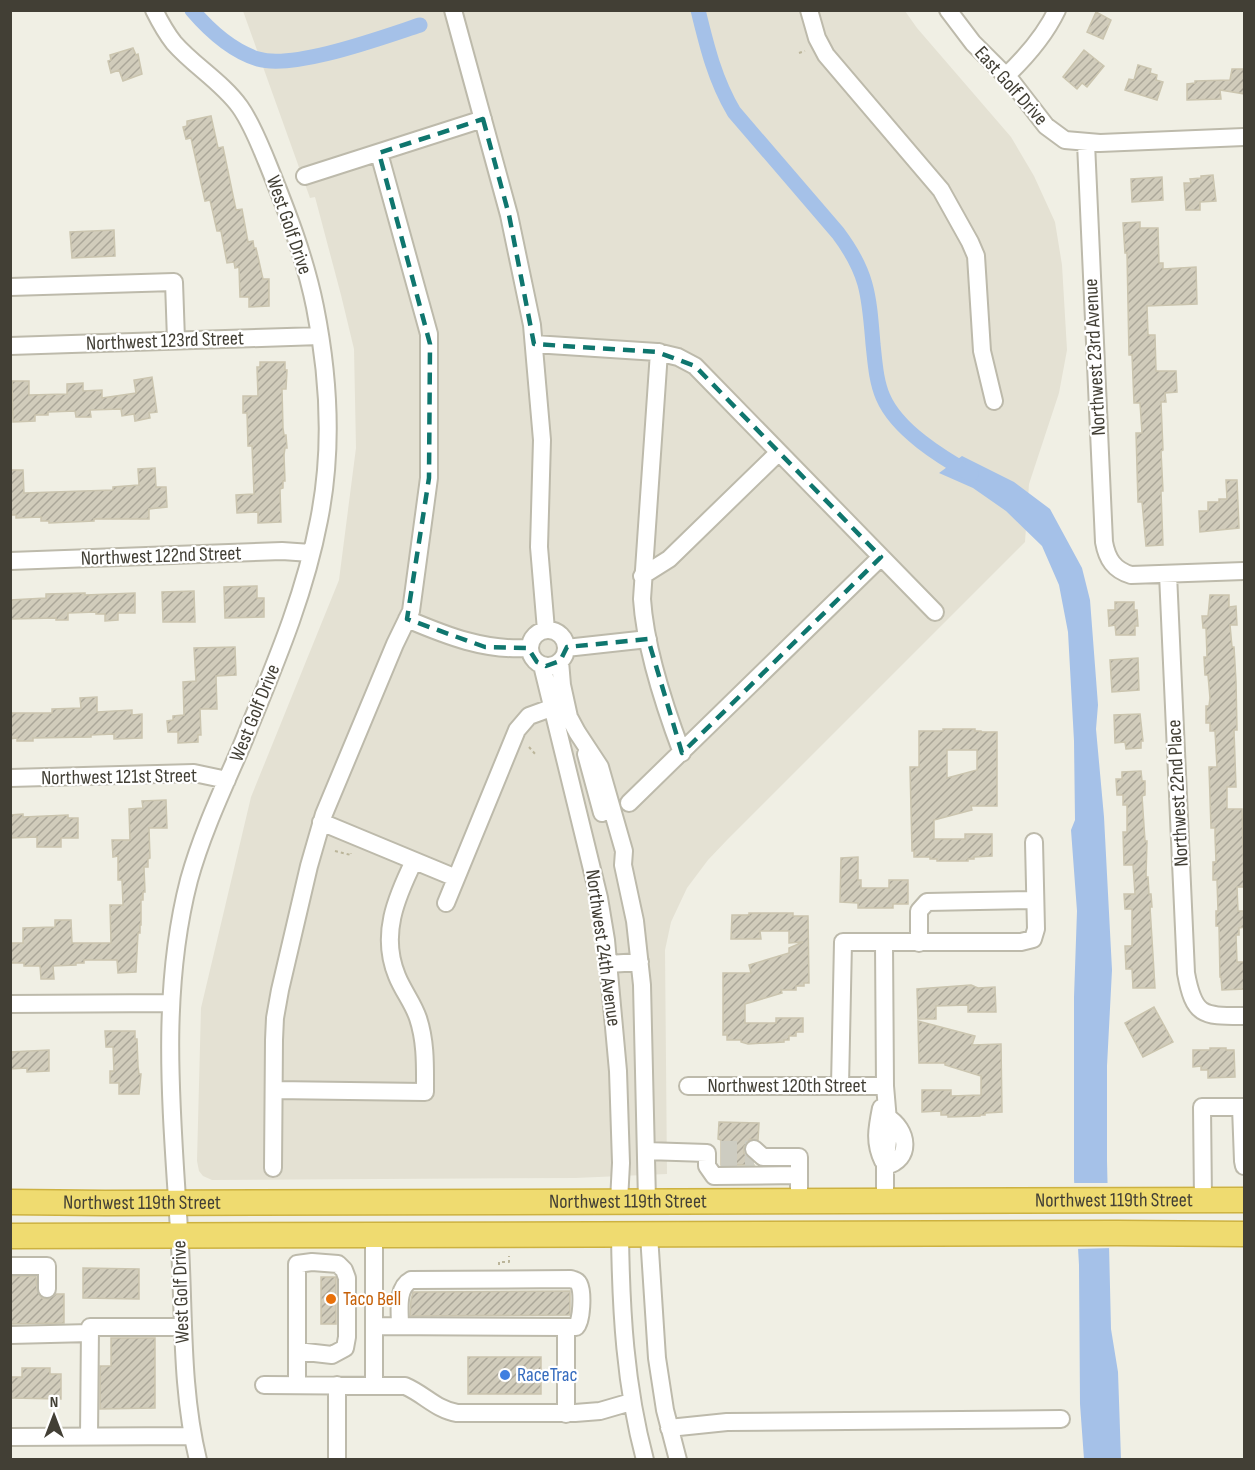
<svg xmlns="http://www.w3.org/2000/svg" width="1255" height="1470" viewBox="0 0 1255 1470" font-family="'Sofia Sans Condensed',sans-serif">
<defs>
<pattern id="building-hatch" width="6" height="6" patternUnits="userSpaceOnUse" patternTransform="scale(1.5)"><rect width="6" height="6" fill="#d1ccbb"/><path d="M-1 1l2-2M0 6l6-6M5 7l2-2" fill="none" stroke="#aba799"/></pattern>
</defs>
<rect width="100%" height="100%" fill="#f0efe4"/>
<path fill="#e4e1d3" d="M243,11H905L917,28L1011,137L1034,176L1055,222L1062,265L1067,350L1059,393L1029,484L1025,542L727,840L708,860L687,888L671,922L665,950L667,1174L575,1178L212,1180L203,1176L199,1171L197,1161L201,1008L251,797L339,580L356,448L354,349L341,295L315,197L310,198Z"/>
<path fill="#a5c1e8" d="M962,456L1014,482L1050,509L1082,568L1090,600L1098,705L1096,729L1104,817L1112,970L1107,1066V1161L1111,1329L1118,1372L1121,1459H1084L1080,1404L1079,1265L1074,1179V997L1077,911L1071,830L1075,820L1074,741L1068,632L1059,585L1042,546L1006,511L973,488L939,473Z"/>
<path fill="#f0efe4" d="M1071,1183H1110L1113,1248L1075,1249Z"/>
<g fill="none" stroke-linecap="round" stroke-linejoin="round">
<path stroke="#a5c1e8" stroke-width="15" d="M192,10C210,31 232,51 258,59C294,70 383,37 420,25
M698,10C707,47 715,80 734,112L838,233C868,273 869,295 873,344C875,362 876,381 883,397C897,430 941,457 971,474"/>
</g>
<path fill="url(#building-hatch)" stroke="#cbc5af" stroke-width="1.5" fill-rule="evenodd" d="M1096,12L1111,20L1103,39L1087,32Z
M133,48L136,55L138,54L142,74L123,81L119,70L111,73L108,61L111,60L110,55Z
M1084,50L1104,66L1087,87L1082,83L1077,89L1063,77Z
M1138,65L1151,69L1150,73L1157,75L1156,80L1163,82L1157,100L1125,90L1129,79L1134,80Z
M1232,69H1245V94L1220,90L1221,99L1187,100V84L1195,83V81L1230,80Z
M211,116L218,148L223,147L236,210L242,209L248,242L253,241L254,248H256L263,279H269V306L249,307V297H240L239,267L235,268L234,262L227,263L221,231H217L210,200L205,201L191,138L186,139L183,127L187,126V121Z
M1213,175L1216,201L1200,202V210H1186L1184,183H1191L1190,179L1201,178V176Z
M1162,177L1163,200L1132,202L1131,179Z
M1140,222V228H1158L1159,263H1163V269L1196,267L1197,304L1147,306L1148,335H1155L1156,371H1176L1177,392L1165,393L1166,402H1161L1163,450L1161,451L1163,491H1161L1163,545L1146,546L1142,502H1138L1136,433H1142L1140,403H1134L1132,355H1129L1127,253H1125L1123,223Z
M114,230L115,256L72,258L70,232Z
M260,362H285V370H287L286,389H282L283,428L284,435H286L287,448H285L284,455L285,481H283V488L280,489L281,522L258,523V512L237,513L236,495L254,494L252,446H248L247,413H243V396H258L257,367H260Z
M152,377L157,412L149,413L150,418L135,421L134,414L122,416L121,409L90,410L91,417H76L75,411L48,412V415H35V421L13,422L12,381H29V395L67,394V384L83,383V391L102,390V398L136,393L134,380Z
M155,468L156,487H166L167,507L149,509V519H94V521L49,523V521H41V517L16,518V515H10V470H23L24,493L113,490V487L139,485L138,469Z
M1226,480H1237L1239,528L1200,532L1199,511H1208V502H1219V499H1227Z
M257,586V598H264V617L225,618L224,587Z
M194,591L195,622H163L162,592Z
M85,593V595L135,593V613H118V620L105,621V614H96V612L68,613V620H56V618L10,619V600L46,598V594Z
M1210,595H1229V607L1236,606L1237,625H1230L1232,647H1234L1236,681L1237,730H1234L1236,787H1227V809H1242L1244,887H1237L1238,911H1245V927L1239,928V935H1236L1237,962H1245V989L1222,990L1221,977H1220L1219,926H1216V911H1218L1217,880H1213V862H1216L1215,836V828H1211L1209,767H1217L1215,731H1210V723H1206V706H1209L1210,698L1208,675H1205L1204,657H1207L1206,628H1203L1202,616H1208Z
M1115,602H1134V610H1137L1138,626H1135V635H1116L1115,625L1109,626L1108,610H1115Z
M235,647L236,675L216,676L217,709H200L201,735H198V742L178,743V732H168L167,721L173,720V716L184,715L183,682L196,681L194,648Z
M1138,658L1139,690L1112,692L1110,660Z
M97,697V712L132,710V715L142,714V738L114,739V734L91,735V737L33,738V741H17V738L10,739V713H52V709L81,708L80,698Z
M1140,714L1143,741H1141V748L1126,749L1125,742L1115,743L1114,715Z
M943,729H975V731H981V732H997V806H971L972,810L934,820V839H965V834H992V856L974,857V859H968V861H937V859H930V857H914V851H912L910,767H919V731H943ZM947,750H977V770L947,778Z
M1141,771L1142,781H1145V795L1142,796L1145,841H1147L1146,877H1148L1149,894H1151L1152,907H1150L1155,988H1133L1132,969H1126L1125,946H1132V909H1125L1124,894H1135L1133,865H1124L1123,832H1127V805H1123V795H1117L1116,779H1122V772Z
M166,800L167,828H149L150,858L148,859V867H144L145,892H143V900H141V925H140V933H138L136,972L118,973L117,960H84V963H76V965L53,966L54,979H41L40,966H24V963H10V943H23V928L55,927V920H71L72,943H111L110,905H123L122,880H118V856L113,857L112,840H130L129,809L143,808L142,801Z
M23,814V817L68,815V818H78V838H61V847H37V837L10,838V815Z
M858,857V880H861V888H889V880H908V904H893V908H858V903L840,902L841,858Z
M749,913H793V916H808L809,983H804V986H796V990H781L782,993L745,1004V1023H776V1018H803V1032H796V1036H789V1040H784V1042L748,1044L741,1042V1040H727V1035H723V973H751L749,965L789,953V948L803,942L789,943V931H760L761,939H731L732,915H749Z
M971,985L978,988L995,987L996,1012H968V1005L936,1006V1019H918L917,989Z
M1154,1007L1173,1042L1143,1057L1125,1023Z
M918,1021L975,1036L972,1045L1001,1044L1002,1112L985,1113V1115H980V1116L948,1117V1115H941V1111L922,1112V1090H951V1096L981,1095V1076L945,1065V1063H919Z
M105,1031H135V1039H137L138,1066L139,1074H141L139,1094H119V1083H110V1071H114L113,1047H106Z
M1210,1048H1226V1050H1234L1235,1077L1208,1078V1070H1201V1066L1193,1067V1050H1210Z
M49,1050V1071L27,1072V1068L10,1069V1052Z
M719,1122L759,1123L758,1140L750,1139L744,1147V1153L754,1165H721V1140L718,1139Z
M83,1268L139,1269V1299L83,1298Z
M10,1276H36L37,1290L42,1298L48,1299L56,1294H64V1323L10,1324Z
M321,1277H336V1324H321Z
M570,1291V1315L410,1316L411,1300L413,1292Z
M111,1338H155V1408L100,1409V1366H111Z
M468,1357H541V1394H468Z
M22,1368H50V1374H61V1399L10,1398V1377H22Z"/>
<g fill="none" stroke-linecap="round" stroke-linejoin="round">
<path stroke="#cdccc1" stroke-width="16" stroke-dasharray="16 8" stroke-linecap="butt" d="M721,1149H754
M721,1163H754"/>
<defs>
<path id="minor" d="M154,10C160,22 166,33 174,43C194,66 222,82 240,107C252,124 259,143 267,162C286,209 305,257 315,307C329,377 333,450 319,520C304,599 272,671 242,745C223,789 202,833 189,880C158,1000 173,1124 180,1246C184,1317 181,1390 198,1460
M453,10L509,215L532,325L542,440L539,547L546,630
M809,10L817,38L826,55L941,190L970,242L976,256L982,351L994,401
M948,10L973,43L1012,82L1046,126L1065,140L1100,143L1244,137
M1006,76C1026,57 1045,35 1057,10
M1086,143L1104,542C1107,559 1114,570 1131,575L1244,571
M305,176L483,119
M10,287L174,282L176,340
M534,344L657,352L678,357L695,366L935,612
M10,346L320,336
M659,352L642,599C645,645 665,708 682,753
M10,561L282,551L311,553
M1168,574L1186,973C1194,1017 1203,1016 1244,1016
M642,576L669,559L779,452
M407,619C447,636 485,651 529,648
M530 648a18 18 0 1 1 36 0a18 18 0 1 1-36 0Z
M566,648L648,639
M560,661L562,685L569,717L577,732L600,767L624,851L623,865L635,921L642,985L647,1201
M542,665L599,898L606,940L618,1071L621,1163L619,1201
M586,754L602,813
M10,778L194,773L227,780
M629,803L881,557
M321,822L456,878
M446,903L517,730L529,716L551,708
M884,943L885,1086L889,1132L885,1166V1201
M919,943V911L927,902L1035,900
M608,964L640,962
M10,1004L170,1003
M688,1086H885
M840,1086L843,942H1021L1033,939L1036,929L1034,842
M274,1090L425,1092C425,1067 426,1042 418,1018C413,1003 403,991 397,976C380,935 396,898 414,861
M1241,1107L1243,1161L1244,1166
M881,1108C877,1128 874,1143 883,1161
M754,1149L763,1157H799V1175
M646,1151L707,1153V1166L714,1176L799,1175V1201
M885,1166C913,1160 908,1129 887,1117
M273,1168L274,1040L275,1018L280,990L309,866L324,814L395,644L411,611L429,478V334L379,153
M1203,1200L1202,1107H1244
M374,1235V1385
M620,1235C621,1311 625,1385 645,1460
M649,1235L657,1358L665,1410L678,1460
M10,1266H47V1289
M374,1326L566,1327V1414
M400,1326C400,1311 396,1288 411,1280L571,1279C576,1281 577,1280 579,1284C583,1292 582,1321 576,1327H566
M10,1335L90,1333
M297,1351L332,1355L345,1348L347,1337V1278L344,1270L338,1264L312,1262L297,1264V1385
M264,1385L405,1386C424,1394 437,1410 457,1413H575L600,1411L631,1402
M669,1428L727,1422L1061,1419
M89,1436L90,1327H182
M10,1437L193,1436
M337,1460V1385"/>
<g id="highway">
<path id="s1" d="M10,1202L105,1203L1244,1200"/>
<path d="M10,1236L1117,1233L1244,1234"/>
</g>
</defs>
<use href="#minor" stroke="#bdbaab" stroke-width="20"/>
<use href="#highway" stroke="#cdb241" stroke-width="27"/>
<path stroke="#bbb59a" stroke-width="2" stroke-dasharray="3 3" stroke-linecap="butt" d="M799,53L805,51
M529,747L536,755
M335,851L351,855V853
M499,1265V1262H509V1256"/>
<use href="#minor" stroke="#fff" stroke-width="16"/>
<use href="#highway" stroke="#efdb70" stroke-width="24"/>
</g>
<path fill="none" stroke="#0f766e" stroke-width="4.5" stroke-dasharray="12 8" stroke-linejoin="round" d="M483,119L509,215L534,344L657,352L695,366L881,557L682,753L648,639L567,647L560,661L546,666L537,662L528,648L485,647L407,619L429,478L430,344L379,153Z"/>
<circle fill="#e8710a" stroke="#fff" stroke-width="2" cx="331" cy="1299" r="6"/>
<circle fill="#3f7fe0" stroke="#fff" stroke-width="2" cx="505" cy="1375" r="6"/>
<g text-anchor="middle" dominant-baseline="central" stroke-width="4.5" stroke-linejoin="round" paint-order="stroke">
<g font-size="20" fill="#423f35" stroke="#fff">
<text transform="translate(1011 86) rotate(48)">East Golf Drive</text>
<text transform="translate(289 225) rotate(71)">West Golf Drive</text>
<text transform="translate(165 341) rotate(-2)">Northwest 123rd Street</text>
<text transform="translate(1095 357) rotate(-93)">Northwest 23rd Avenue</text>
<text transform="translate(161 556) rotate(-2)">Northwest 122nd Street</text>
<text transform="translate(255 713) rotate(-68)">West Golf Drive</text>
<text transform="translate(119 777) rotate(-1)">Northwest 121st Street</text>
<text transform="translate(1178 793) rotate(-93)">Northwest 22nd Place</text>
<text transform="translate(603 948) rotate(82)">Northwest 24th Avenue</text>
<text x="787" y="1086">Northwest 120th Street</text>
<text stroke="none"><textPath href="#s1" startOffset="1104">Northwest 119th Street</textPath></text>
<text stroke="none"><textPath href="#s1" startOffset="618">Northwest 119th Street</textPath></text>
<text stroke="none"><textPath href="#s1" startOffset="132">Northwest 119th Street</textPath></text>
<text transform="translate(181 1292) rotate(-92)">West Golf Drive</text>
</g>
<g font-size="20" fill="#c56008" stroke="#fff" text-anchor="start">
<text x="343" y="1299">Taco Bell</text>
</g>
<g font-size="20" fill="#366cbe" stroke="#fff" text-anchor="start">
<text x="517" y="1375">RaceTrac</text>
</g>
</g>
<rect width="1255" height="1470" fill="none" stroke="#423f35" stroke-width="24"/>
<g transform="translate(54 1416)" stroke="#ffffff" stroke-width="4.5" paint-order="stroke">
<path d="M0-4.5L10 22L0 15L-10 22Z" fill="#423f35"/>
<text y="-9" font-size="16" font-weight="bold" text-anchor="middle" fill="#423f35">N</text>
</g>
</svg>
